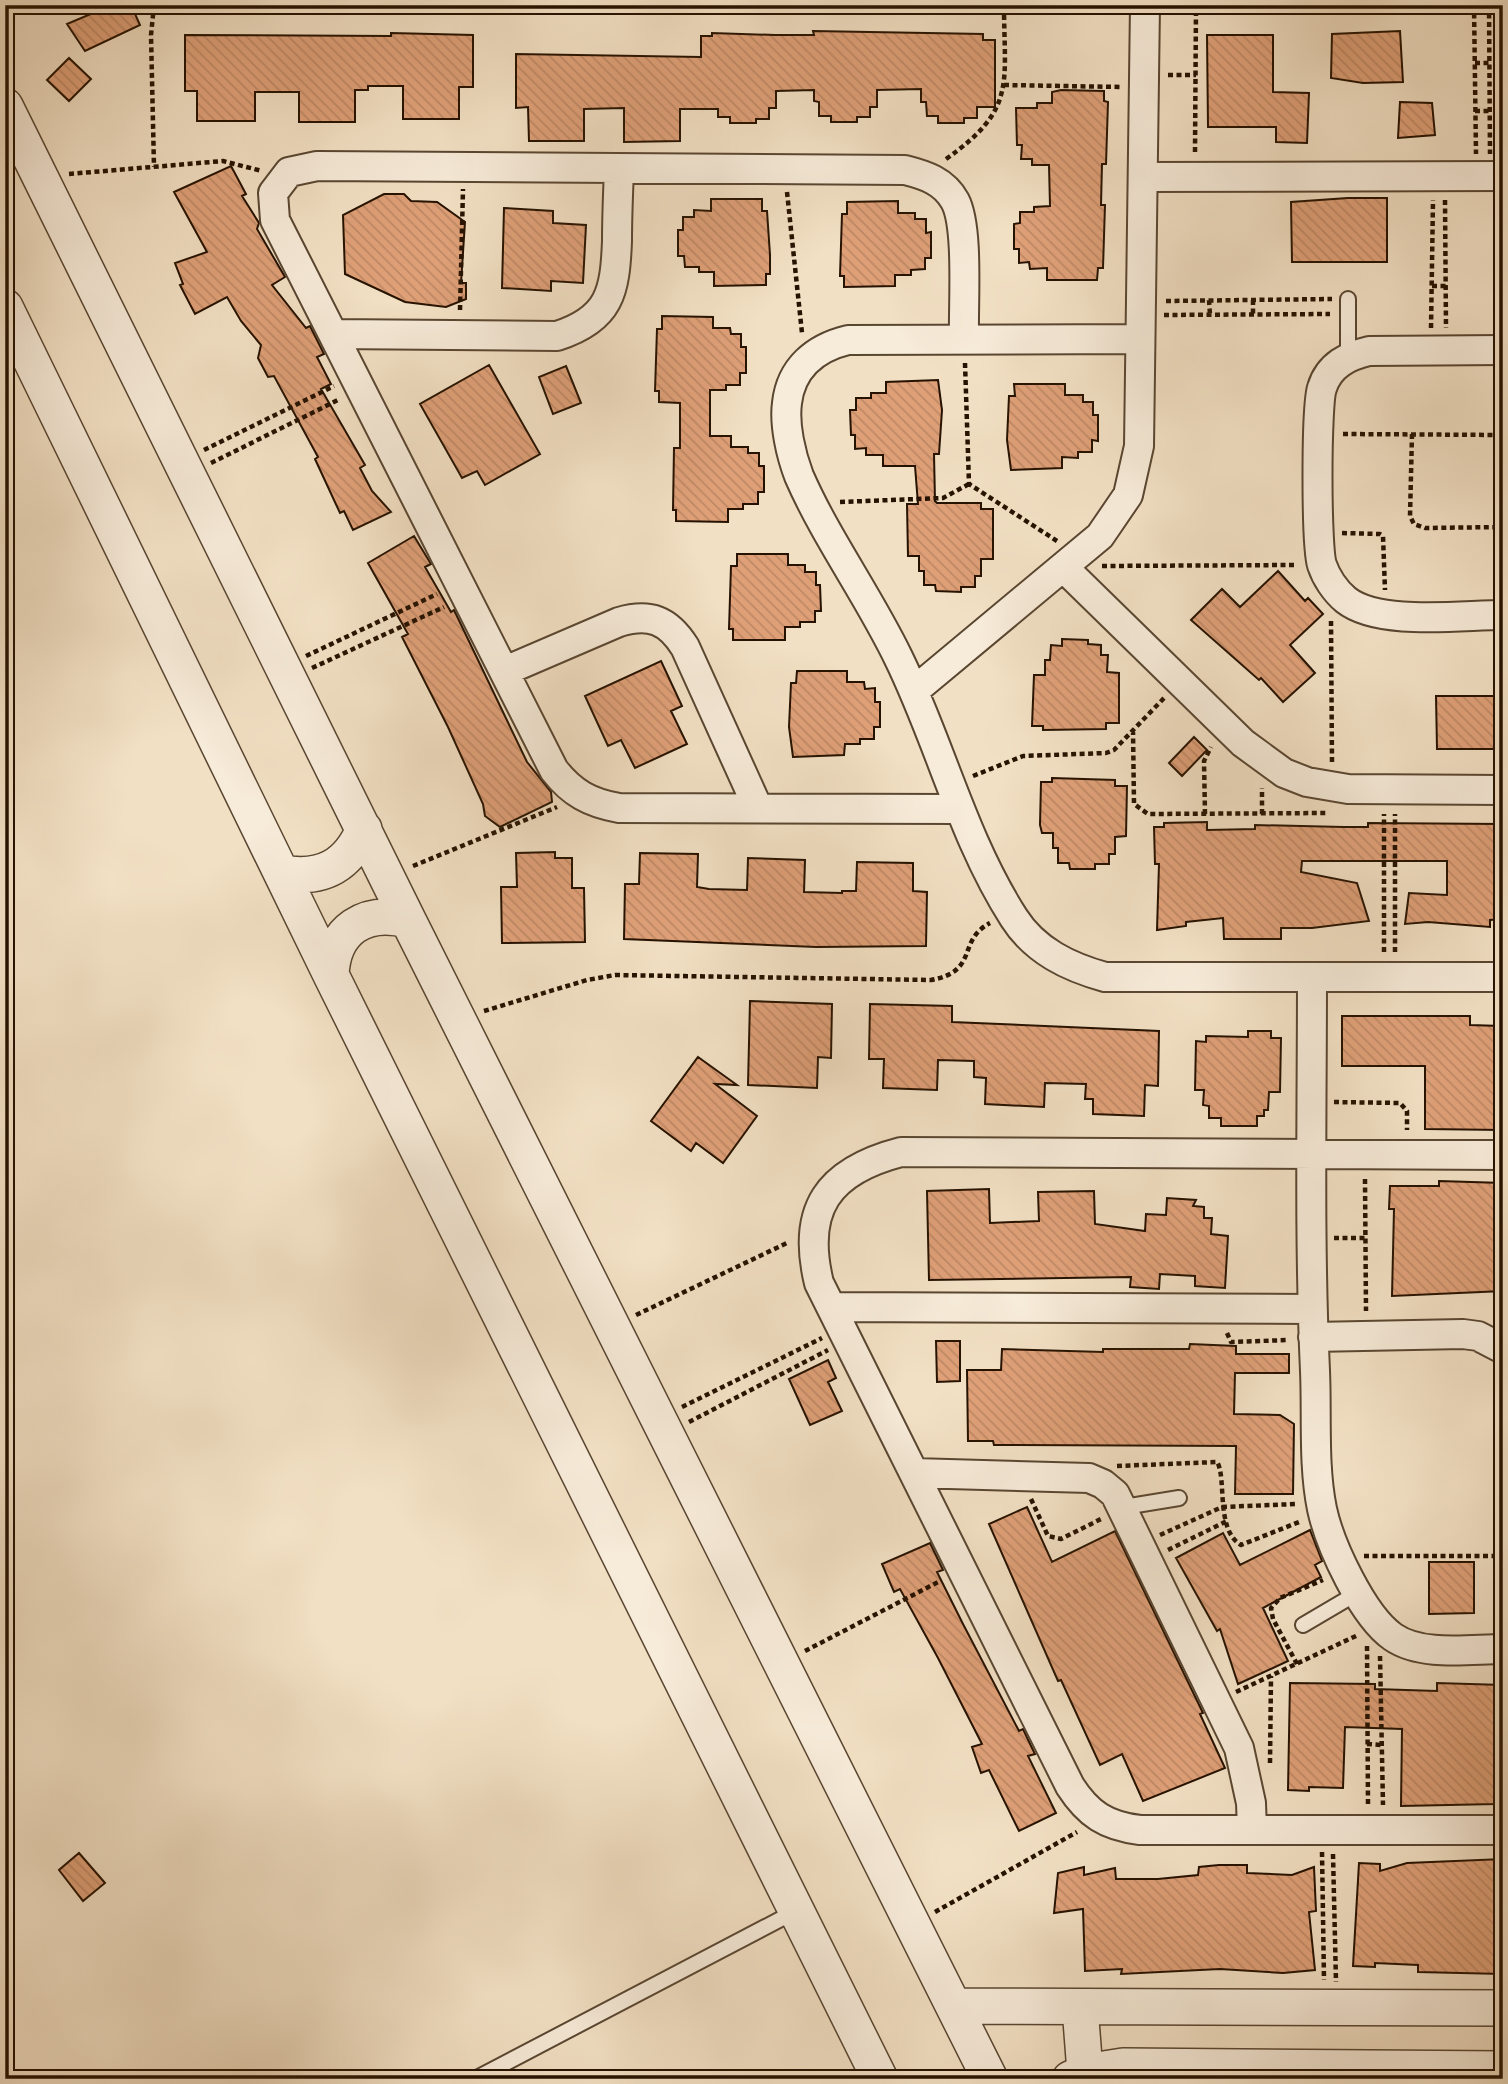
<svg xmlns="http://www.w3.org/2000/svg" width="1508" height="2084" viewBox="0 0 1508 2084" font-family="'IM FELL English',serif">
<defs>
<pattern id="building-back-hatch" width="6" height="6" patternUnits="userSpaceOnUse" patternTransform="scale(1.75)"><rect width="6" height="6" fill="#dfa078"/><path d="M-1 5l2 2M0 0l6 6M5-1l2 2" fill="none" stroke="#bf8966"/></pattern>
</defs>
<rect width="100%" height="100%" fill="#f2e0c4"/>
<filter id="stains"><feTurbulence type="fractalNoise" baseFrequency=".00286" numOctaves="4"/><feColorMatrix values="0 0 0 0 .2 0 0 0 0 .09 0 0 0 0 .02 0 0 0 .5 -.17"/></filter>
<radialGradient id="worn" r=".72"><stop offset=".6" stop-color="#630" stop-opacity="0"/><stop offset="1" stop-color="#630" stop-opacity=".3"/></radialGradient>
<path fill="url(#building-back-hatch)" stroke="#261200" stroke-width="2" d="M112,5H131L140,25L85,51L67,24Z
M813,31L983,34V40H995V107H977V118H964V123H938V116H927L926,102H921V89L877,90V107H870V117H857V122H831V116H819V102L814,101V90L776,91V108H769V119H756V123H730V117H718V109H680V141L624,142V108L584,109V141H529L528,107L516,108V54L701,57V36H712V33L775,35H814Z
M1400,31L1403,82L1363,83L1331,78L1332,34Z
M391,33L473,35V87H459V119H403V86H368V90H355V122H299V92H255V121H197V91H185V35L391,36Z
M1207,35H1273V92L1309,93L1307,143L1276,142V127H1208Z
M69,58L91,79L69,101L47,80Z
M1061,90L1104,91V101L1108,102L1106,164H1102L1101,205H1105L1103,268H1098L1097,280H1047V268L1030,269L1029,262L1019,263V249H1014V224L1020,223V212H1034V207L1050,206L1049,165H1032V159H1021L1022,145H1017L1016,108H1037V103H1052V92Z
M1400,102L1432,103L1435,135L1398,138Z
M231,166L246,194L242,196L259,223L257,229L285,277L272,285L306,328L310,326L324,354L317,357L331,384L321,389L365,465L360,468L372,491L391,512L353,530L344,511L340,513L315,459L318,457L274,376L268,377L258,358L261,345L241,321L227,297L195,314L180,285L183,284L175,263L207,252L174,192Z
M384,194H404L411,201L437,202L465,222L461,283H466V299L446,307L405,302L345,274L343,215Z
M1348,198H1387V262H1292L1291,202Z
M711,199H762V211H767L770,255V274H766V285L714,286V272H699V267H685L684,256H678V230H683V217H694V210L711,211Z
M898,201V213H915V219H926V233L931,232V258H925V269L911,270V275H895V286L844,287V276H840L842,214H847V202Z
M504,208L553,211V223L586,225L583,283L551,281V291L502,288Z
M662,316L713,317V328H730L731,334H741V347H746V373H740V385H726V390H710V436H731V447H748V453H759V466H764V492H758V504H743V509H728V522L676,521V510H673L674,448H680V403L659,402V391H655L657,329H662Z
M489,365L540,454L485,485L477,471L462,478L420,404Z
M566,366L581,403L553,414L539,377Z
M938,380L942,410L939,454H934L935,501L937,503H981V509H993V559H981V576H975V587H961V592L936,591L935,585H924V571H919V556H908L907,504H918L915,466H883V455H866V448L855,449V435H851L850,410H856V398H871V393H886V382Z
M1014,384H1065V395H1083V402H1093V415H1098V441L1092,440V452H1078V458L1062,457V468L1011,470L1007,440L1009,396H1015Z
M414,536L431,564L425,567L451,612L454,610L527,762L551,792L552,802L500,827L485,816L483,804L448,727L402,637L408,634L368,563Z
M737,554H788V565H805V572H816V585H820L821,611H815V622H800V627H785V640H733V629H729L731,566H737Z
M1278,571L1305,601L1308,598L1323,614L1290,645L1315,673L1283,702L1261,678L1259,680L1191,620L1222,589L1240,607Z
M1062,639L1088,640V644L1101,645V655H1108L1107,672L1119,673V723H1106V729L1043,730V726H1032L1034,675H1045V660H1050L1051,645L1062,646Z
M661,661L682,706L671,711L687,744L635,768L621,740L608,746L585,696Z
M797,671H847V682H864L865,689L875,688V702H880V727H874V739H860V744H845L844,755L793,757L789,727L791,683H796Z
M1436,696H1503V749H1437Z
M1194,737L1207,750L1182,776L1169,763Z
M1052,778L1115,780V786H1127L1126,836L1115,837V854H1109V864H1095V869H1070L1069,863H1058V848H1053V833H1042L1040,825L1041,782H1052Z
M1207,822V830L1255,829V825L1344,827H1368V823L1503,824V919L1490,920V927L1428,922L1405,924L1409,893L1447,895V861H1302L1301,872L1357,883L1369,921L1312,928H1281V939H1224L1223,918L1186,922V926L1157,930L1159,864H1155L1154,827H1164V823Z
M555,852V858H572V888H584L585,942L502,943L501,887H517L516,853Z
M640,853L698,854L697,887L709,889L747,890L748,858L805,860L804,892L842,893V891H856L857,862L913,863V891L927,892L926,946L816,947L624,939L625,884H639Z
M750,1001L832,1004L831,1058L818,1057L817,1088L748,1085Z
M870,1004L952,1006V1022L1159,1031L1158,1086L1145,1085L1144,1116L1093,1114V1099H1085L1086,1084L1045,1083L1044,1107L985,1104L986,1078L974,1077V1061L938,1060L937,1090L883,1088L884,1059H869Z
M1342,1016H1470V1025L1501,1026L1498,1080H1503V1130L1425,1129V1066H1342Z
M1248,1031H1271V1038H1281L1280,1092H1269L1268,1110H1264V1116H1257V1126H1221V1118H1209V1106L1203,1105L1204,1090H1195L1196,1041L1206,1042V1036L1248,1037Z
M698,1057L737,1085L715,1084L757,1116L723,1163L696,1143L691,1151L651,1121Z
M1439,1181L1503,1183V1291L1392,1296L1394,1209H1389L1390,1186H1439Z
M989,1189L990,1223L1039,1221L1038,1192L1094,1191L1095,1224L1145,1231L1146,1214L1166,1215L1167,1198L1196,1200L1193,1206L1204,1207V1218H1212L1211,1234L1228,1236L1225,1288L1195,1286V1276L1160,1274L1159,1289L1130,1287L1131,1277L929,1280L927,1191Z
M936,1341H960V1381L937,1382Z
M1190,1344L1236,1346V1354H1289V1373H1235L1234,1414L1280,1415L1294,1424L1293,1494H1235L1236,1446L994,1445L993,1441H968L967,1370H1001L1002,1349L1103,1352V1349H1189Z
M828,1360L836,1378L828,1382L842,1411L810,1425L789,1379Z
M1027,1507L1052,1562L1115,1531L1203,1713L1200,1714L1225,1768L1143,1801L1122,1754L1100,1765L1061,1680L1058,1681L989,1524Z
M1310,1530L1322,1561L1315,1565L1321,1577L1263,1608L1288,1661L1238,1684L1220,1629L1217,1631L1176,1558L1223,1533L1240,1565Z
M930,1543L943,1570L937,1572L963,1624L1019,1731L1023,1729L1032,1748L1035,1754L1028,1756L1056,1813L1019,1831L989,1770L981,1773L972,1747L982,1744L938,1658L900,1589L894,1592L882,1564Z
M1429,1562H1474V1613L1429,1614Z
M1290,1683L1375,1684V1689L1437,1691V1683L1503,1685V1736H1498L1496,1804L1401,1806L1402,1729L1345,1727L1343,1788L1309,1787V1791L1288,1790Z
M79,1853L105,1883L83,1901L59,1870Z
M1503,1859V1974L1418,1972V1965L1375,1963V1967L1353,1966L1359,1863L1380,1864V1871L1407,1863Z
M1219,1865H1247V1873L1292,1875L1314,1867L1316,1911L1309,1912L1315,1970L1283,1973L1220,1969L1121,1974L1122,1969L1085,1971L1083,1909L1054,1913L1058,1873L1084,1867V1875L1115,1868L1116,1879H1158L1198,1875L1199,1867Z"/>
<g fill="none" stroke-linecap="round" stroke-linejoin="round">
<defs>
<path id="service" d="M1348,299V356
M1124,1507L1179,1498
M1303,1625L1359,1592
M475,2079L796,1911"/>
<path id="minor" d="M1143,177L1503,176
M334,334L557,336C610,319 615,292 617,241C617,217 618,193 619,170
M1140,339L848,340C815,348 791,368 787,403C784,425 791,455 799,476C826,538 868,595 898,657C940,742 962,837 1014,918C1035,951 1069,967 1105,977H1503
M1503,350L1369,351C1348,356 1329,365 1322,388C1316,405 1316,547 1322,565C1326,577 1335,591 1346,600C1379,626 1461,615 1503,615
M1063,567L1243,743L1284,773L1307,782L1348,789L1503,790
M505,671L619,622C650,613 668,620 685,647L758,808
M914,691L1100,536L1128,495L1139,446L1145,5
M959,809L619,808C590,803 572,793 554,770L275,220L273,193L289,172L317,166L905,170C925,175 944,181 955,201C969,227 963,306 964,338
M1312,978C1312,1109 1309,1240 1315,1371C1317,1416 1313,1465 1322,1509C1330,1546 1363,1616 1393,1637C1422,1657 1470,1649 1503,1649
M1503,1155L901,1152C828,1171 801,1209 819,1283L1070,1786C1088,1814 1106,1826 1140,1830H1503
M831,1307L1312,1309
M1313,1337L1463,1334L1478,1336L1503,1349
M914,1473L1089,1478L1103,1484L1115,1494L1239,1748L1251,1803L1252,1830"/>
<path id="tertiary" d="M5,106L408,920L990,2079
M5,307L331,975L880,2079
M282,873C322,880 348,866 364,829
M331,975C333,929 365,909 408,920
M954,2006L1503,2008
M1080,2007L1085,2072
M1070,2079L1085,2072L1123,2066L1503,2069"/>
</defs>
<use href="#service" stroke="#594631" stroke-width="18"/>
<use href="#minor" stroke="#594631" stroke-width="32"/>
<use href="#tertiary" stroke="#594631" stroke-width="38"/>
<path stroke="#261200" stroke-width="4.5" stroke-dasharray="5 3.5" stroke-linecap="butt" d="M154,5L151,35L154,167
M1474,5L1476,154
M1489,5L1490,154
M1475,63H1489
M1168,75H1196
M1004,85L1122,87
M1475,111H1489
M1195,152L1196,5
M946,159C1017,109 1004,84 1004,5
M69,174L223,161L262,171
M787,192L802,333
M1445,200L1446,328
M1432,286H1446
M1209,300L1210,315
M1253,300V314
M1166,301L1332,299
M460,310L463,189
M1164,315L1330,314
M1431,328L1433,200
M965,363L969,484L1057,541
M1343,434L1503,435
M1412,434L1410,516L1414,524L1425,528L1503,527
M204,450L334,386
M211,463L338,400
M840,502L943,498L969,484
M1342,533L1380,534L1383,536L1385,590
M1102,566L1296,565
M1331,621L1332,763
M306,656L437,594
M312,668L444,607
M1133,730L1134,804L1148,814L1327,813
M973,776L1023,756L1106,753L1114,750L1165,697
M1205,814L1204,761L1211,747
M1262,814V788
M413,866L557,807
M1384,952V814
M1395,952V814
M484,1011L587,980L615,975L931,980C980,971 956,941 990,923
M1334,1102L1400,1103L1407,1111V1130
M1365,1179L1366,1311
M1334,1238H1365
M636,1315L789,1242
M1227,1333L1231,1342L1289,1340
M682,1407L822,1338
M689,1422L828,1350
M1117,1466L1217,1462C1227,1477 1215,1530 1241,1545L1299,1522
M1031,1499L1048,1536L1061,1539L1101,1519
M1160,1535L1222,1507L1296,1504
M1168,1550L1227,1521
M1364,1556H1503
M1367,1646L1368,1805
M805,1651L940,1581
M1380,1656L1383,1805
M1297,1664L1273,1619L1271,1608L1280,1598L1323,1580
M1236,1692L1358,1635
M1367,1744L1382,1745
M1270,1763L1271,1676
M1322,1852L1324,1980
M1333,1854L1336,1982
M935,1912L1077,1832"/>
<use href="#service" stroke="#f7ebd9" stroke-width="14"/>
<use href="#minor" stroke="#f7ebd9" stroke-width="28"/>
<use href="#tertiary" stroke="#f7ebd9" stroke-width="35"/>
</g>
<rect width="1508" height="2084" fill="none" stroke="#f2e0c4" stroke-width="28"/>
<rect x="7" y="7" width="1494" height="2070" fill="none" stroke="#261200" stroke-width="3.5"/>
<rect x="14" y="14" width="1480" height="2056" fill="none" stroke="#261200" stroke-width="2"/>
<rect width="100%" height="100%" filter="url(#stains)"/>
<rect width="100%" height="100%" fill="url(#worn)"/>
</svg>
